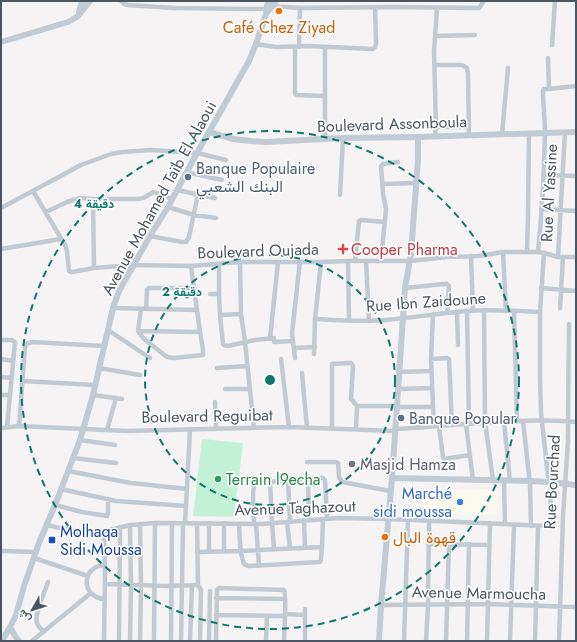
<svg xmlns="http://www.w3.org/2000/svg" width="577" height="642" viewBox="0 0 577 642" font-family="Jost,Vazirmatn,sans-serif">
<rect width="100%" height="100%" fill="#f5f3f3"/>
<path fill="#fdf9ef" d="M497,489V515H423V490Z"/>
<path fill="#c3f1d5" d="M202,439L243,443L234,517L193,516Z"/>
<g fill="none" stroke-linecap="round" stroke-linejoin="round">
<path stroke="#c1cad2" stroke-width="4.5" d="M121,1L124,4L128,5L174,8L266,9
M272,6L300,8L392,7L474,8H479L484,1
M435,36L475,35
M256,44L276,47L308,46L373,49L375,47L376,44L375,7
M552,45L555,1
M295,47V94L297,95L325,96
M299,47L300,8
M325,47V139
M435,65H462L467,68L468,74L469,135
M549,89L576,86
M436,127H469
M502,134L508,68
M435,136L436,127L434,51L437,8
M186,172L222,180
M544,175L576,176
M382,184L416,183
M177,190L215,198
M33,191L65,245L67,251L69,271L72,272L94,268L134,265L191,266L240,262H321L348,261H410L447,257L479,256L503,252H538L544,253L558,257H576
M340,195L343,138
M93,199L94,268
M168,207L194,215L216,218
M1,208L81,165L111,154L122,152L151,150L197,153L226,160
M541,209L576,211
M46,212L67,202L80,198L93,199H138L143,198L154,192L172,199
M150,236L182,242H186L189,237L198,194
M1,249L61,239
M503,252L506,311
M527,252L528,215L529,133
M538,252C542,213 544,174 545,134C545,120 543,105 543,91L544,89H549L548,58
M471,256L473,310
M558,257L565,132
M348,261L349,320
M355,261L359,221L361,220L385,222
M366,261L369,321
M381,261L386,209L383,194L381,166L383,164L398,162
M240,262L241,314L245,342L254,428
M405,288L444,284H447L449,286L447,313
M541,288L576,291
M210,294H219V264
M219,294L220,315L223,344L224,345L228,346L255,340L274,338V342L293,341
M113,308L197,310
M560,308L563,257
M141,309L138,331L144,339L167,357L174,358L203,355V350L200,332L191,266
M146,309L147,290L149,288H194
M484,310L485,422L493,480
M467,311L469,423
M514,311L517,421
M457,312L458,345
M433,314L431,359L434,427
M220,315L241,314
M315,319C338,320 362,322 385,320C412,318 439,313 467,311C491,309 515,311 540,312
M108,330L150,358
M138,331L200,332
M270,339L278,262
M1,340H12L15,342L7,427
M294,348L315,347
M314,354L315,319L321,262
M295,358L292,333L300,261
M1,359L13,361
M281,359L289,427
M431,359L447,358L449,359L452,425
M99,368L140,375
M217,368L247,366
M399,372L431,371
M302,373L307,428
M1,377L11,378
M23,381L95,385
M225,389H250
M398,389L432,388
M1,395H9
M93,395L122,399
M215,402L216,429
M357,406H396
M396,407H433
M523,421L530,484L531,526
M504,422L510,481
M466,424L473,480
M19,426L25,347L26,344L32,342L104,346
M439,426L443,457L444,459L470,455
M1,428L19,426L127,431L289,427L395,431
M332,429V364L349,363H351L353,366L351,399L357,406L356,429
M395,429C455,426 515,417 576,422
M107,430L116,398
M80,440L115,445
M73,458L116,463
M307,462H336L338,463L339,477L342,482L390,491
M68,471L131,483L187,489
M308,479L309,520
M288,480L290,522
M504,481L505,524
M270,482L272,523L274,549
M61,489L116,501L186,506
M55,505L82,512L107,516L108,513V499
M304,520L305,548
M287,522L290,548
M197,523L198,585L201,590L200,641
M209,523V551
M140,524L141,585L140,641
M185,524L190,430
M239,524C240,537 239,552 244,564L248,566L320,562L321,559L322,547
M254,524C254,517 251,489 255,484C256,483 257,483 258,483L314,478H323L325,480L327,518
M256,524L259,566
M47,525L90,535L130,525L155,523L262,524L339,518L388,519L547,526L550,522L551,482L548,476L541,413L540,379V312L544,253
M130,525L131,585L130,641
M104,532L105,575L104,641
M428,544L489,545
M1,551L36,552
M224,551V523
M197,552L241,551L322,547L323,519
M34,558L88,576
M104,565C81,567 81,597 104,599
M105,584L171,586L198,585
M216,598L285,599
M381,605L488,604L576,607
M285,614L305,615
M216,615L284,616
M43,631C41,629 38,626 37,623C34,614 45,592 48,582
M32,641L91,593
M119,641L120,527
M154,641L155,523
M171,641L172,523
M181,641L183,524
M190,641L192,585
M209,641L210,591
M216,641L217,590L219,588L284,590C287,597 284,631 284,641
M266,641L267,616
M305,641V609
M404,641L408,520
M426,641L428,605L429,521
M446,641L449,544
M467,641L469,544
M487,641L490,523
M510,641L514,525
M535,641L538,526
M559,641L563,516L568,441V421L569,324"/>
<path stroke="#c1cbd6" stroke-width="6" d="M79,12L82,1
M266,14L276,1
M1,42L68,22L77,17L90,1
M209,132L233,139L251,141L266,142L343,138L418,137L576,132
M392,478L530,481L551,482L576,485
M10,627L15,636L19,641
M2,641L10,627L16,615L24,586L39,543L55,505L80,440L93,395L113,308L119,291L150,236L168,207L197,153L209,132L249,61L256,44L266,14L267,5L269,1
M379,641L381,605L392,478L405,288L411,254L418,159V137"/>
</g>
<g fill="none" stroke="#0f766e" stroke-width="2" stroke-dasharray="7 5">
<circle cx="270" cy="380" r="125"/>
<circle cx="270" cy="380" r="249"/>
</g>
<g fill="#e8710a" stroke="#fff" stroke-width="1.5">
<circle cx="279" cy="11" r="4"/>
<circle cx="385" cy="537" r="4"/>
</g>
<g fill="#5c6f8a" stroke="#fff" stroke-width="1.5">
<circle cx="188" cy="177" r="4"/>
<circle cx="401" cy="418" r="4"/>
</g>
<path fill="#e0444e" stroke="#fff" stroke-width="1.5" d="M341 243h4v4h4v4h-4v4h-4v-4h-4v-4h4z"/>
<circle fill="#6b7280" stroke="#fff" stroke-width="1.5" cx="352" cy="464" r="4"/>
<circle fill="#2e9e5b" stroke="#fff" stroke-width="1.5" cx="218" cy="479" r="4"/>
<circle fill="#3f7fe0" stroke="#fff" stroke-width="1.5" cx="460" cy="502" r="4"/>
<rect fill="#1a4fb4" stroke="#fff" stroke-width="1.5" x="48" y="536" width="8" height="8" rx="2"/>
<g text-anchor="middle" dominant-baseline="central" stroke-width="3" stroke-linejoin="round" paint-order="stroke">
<g font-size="16" fill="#c56008" stroke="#fff">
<text x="279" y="27">Café Chez Ziyad</text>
<text x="393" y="537" text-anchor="start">قهوة البال</text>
</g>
<g font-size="16" fill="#4a5661" stroke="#fff">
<text transform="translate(392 124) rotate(-2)">Boulevard Assonboula</text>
<text transform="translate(549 193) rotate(-87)">Rue Al Yassine</text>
<text transform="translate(159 198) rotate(-61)">Avenue Mohamed Taïb El Alaoui</text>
<text transform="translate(258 251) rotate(-2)">Boulevard Oujada</text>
<text transform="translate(426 302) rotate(-4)">Rue Ibn Zaidoune</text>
<text transform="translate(207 416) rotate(-1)">Boulevard Reguibat</text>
<text transform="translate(552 482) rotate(-87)">Rue Bourchad</text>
<text transform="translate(295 508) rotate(-2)">Avenue Taghazout</text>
<text transform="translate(479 593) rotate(1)">Avenue Marmoucha</text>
</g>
<g font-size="16" fill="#4e5e75" stroke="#fff" text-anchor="start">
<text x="196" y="168">Banque Populaire<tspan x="196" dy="18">البنك الشعبي</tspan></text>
<text x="409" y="418">Banque Popular</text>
</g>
<g font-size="16" fill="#be3a42" stroke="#fff" text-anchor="start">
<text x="351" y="249">Cooper Pharma</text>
</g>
<g font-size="16" fill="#5b616d" stroke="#fff" text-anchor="start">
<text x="360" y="464">Masjid Hamza</text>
</g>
<g font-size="16" fill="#27864d" stroke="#fff" text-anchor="start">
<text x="226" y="479">Terrain l9echa</text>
</g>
<g font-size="16" fill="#366cbe" stroke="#fff" text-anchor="end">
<text x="452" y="493">Marché<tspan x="452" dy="18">sidi moussa</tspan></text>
</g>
<g font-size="16" fill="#164399" stroke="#fff" text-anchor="start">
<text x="60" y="531">Molhaqa<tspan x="60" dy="18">Sidi Moussa</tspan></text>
</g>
</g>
<circle cx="270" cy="380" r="6" fill="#0f766e" stroke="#fff" stroke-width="2"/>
<g font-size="12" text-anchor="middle" font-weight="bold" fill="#0f766e" stroke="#fff" stroke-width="3" stroke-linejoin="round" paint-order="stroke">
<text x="94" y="208">4 دقيقة</text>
<text x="182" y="296">2 دقيقة</text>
</g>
<rect width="577" height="642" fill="none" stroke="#4a5661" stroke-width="4"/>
<g transform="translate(32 610) rotate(231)" stroke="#ffffff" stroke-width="3" paint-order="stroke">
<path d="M0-3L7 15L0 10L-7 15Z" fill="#4a5661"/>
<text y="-6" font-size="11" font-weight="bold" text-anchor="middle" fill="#4a5661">ش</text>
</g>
</svg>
